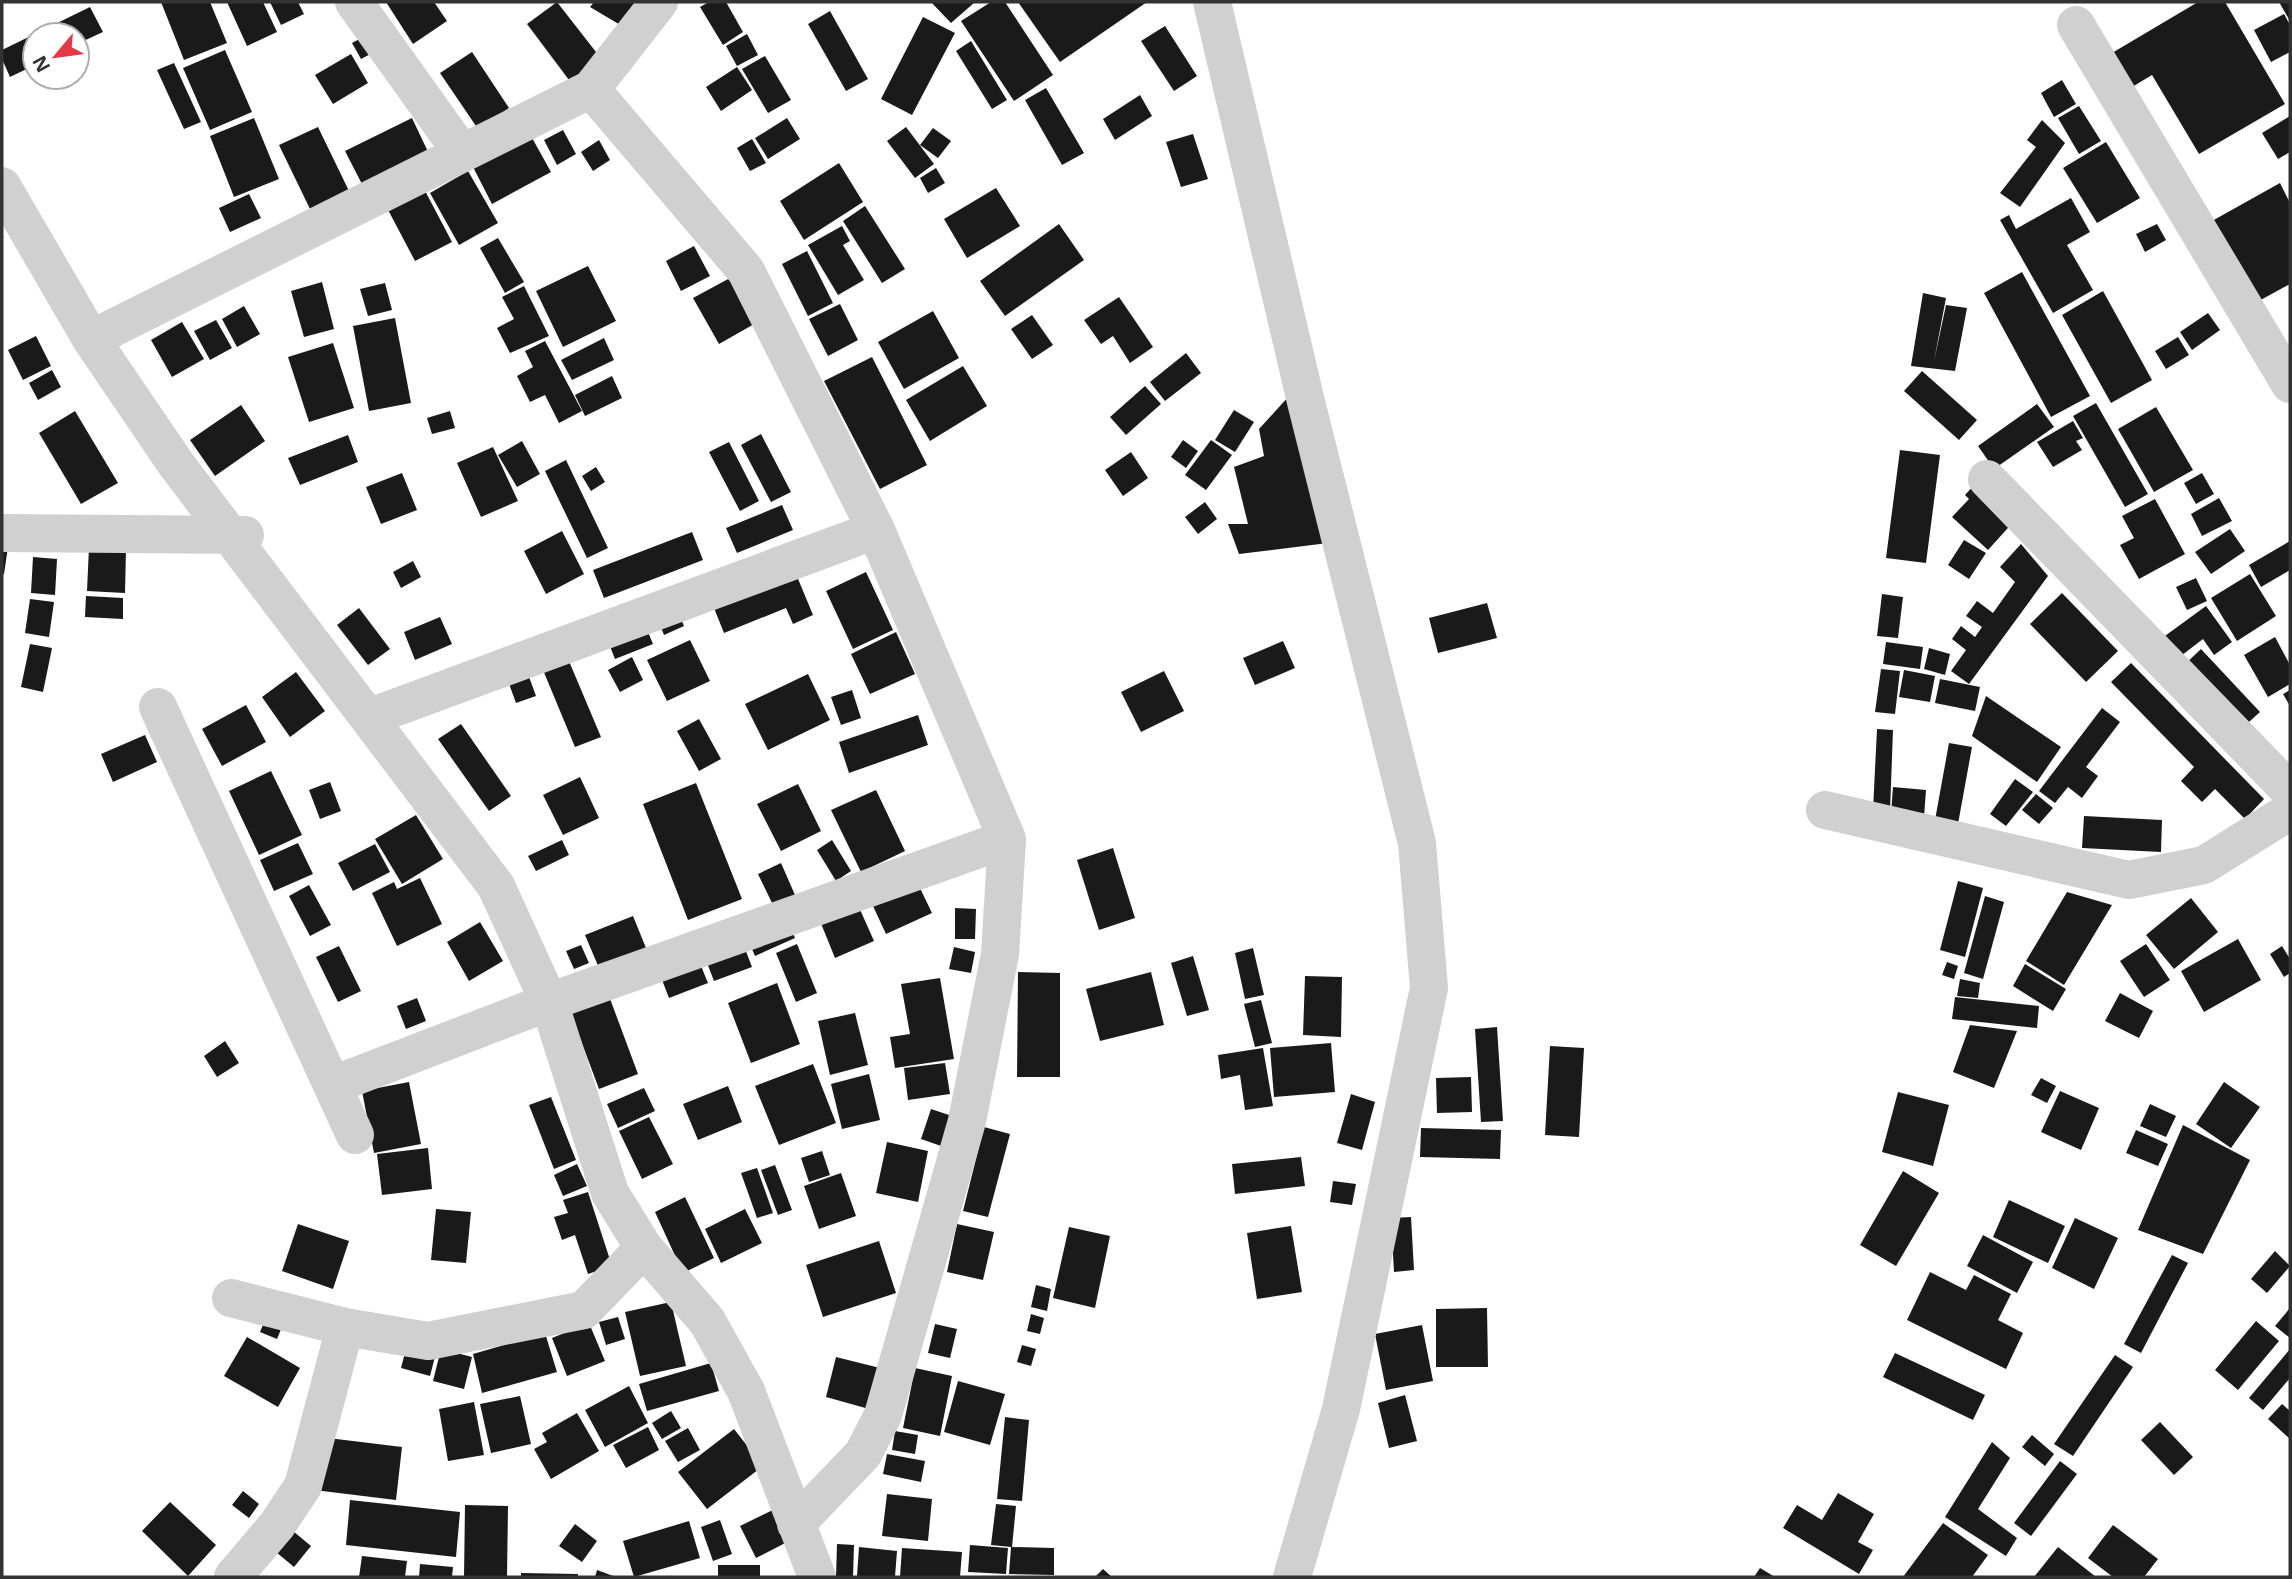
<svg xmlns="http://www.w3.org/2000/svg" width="2292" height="1579" viewBox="0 0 2292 1579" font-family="'Noto Sans',sans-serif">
<rect width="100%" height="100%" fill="#fff"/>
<path fill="#1a1a1a" d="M161,2H210L227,43L184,60Z
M227,2H263L277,32L247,46Z
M270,2H298L304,14L281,25Z
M386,2H434L447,21L413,44Z
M557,2L603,61L572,84L527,24Z
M594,2H636L622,26L590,7Z
M709,2H726L743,32L723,45L700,7Z
M931,2H975L951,23Z
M991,2H1005L1053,75L1014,101L961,21Z
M1018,2H1147L1060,62Z
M2198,2H2225L2285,104L2199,154L2152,75L2132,87L2112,53Z
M2279,2H2290V21Z
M90,7L103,32L77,44V35H35V65L10,77L2,59V50Z
M830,11L868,79L846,91L808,24Z
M2284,14L2290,25V52L2271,62L2254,30Z
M923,17L955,33L912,115L881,99Z
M1165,26L1197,76L1174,91L1141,41Z
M369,34L378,50L361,59L352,43Z
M747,34L758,55L737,66L726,46Z
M971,41L1007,100L992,109L956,51Z
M225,50L252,112L210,130L183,68Z
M472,52L509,108L478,129L440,73Z
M351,54L368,83L333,104L315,75Z
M765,56L791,100L768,113L742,69Z
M174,63L201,122L184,129L157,70Z
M737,67L752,90L721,111L706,87Z
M2062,80L2076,104L2054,117L2041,93Z
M1046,88L1084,153L1062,165L1025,100Z
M1140,95L1152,116L1115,140L1103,119Z
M2079,106L2101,141L2079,154L2058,118Z
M2290,116V152L2278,159L2262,133Z
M254,118L279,179L234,197L210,136Z
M412,118L430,156L364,188L345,151Z
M787,118L800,139L768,159L755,138Z
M2042,120L2065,143L2020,207L2000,193L2036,147L2027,140Z
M318,127L349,191L310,209L279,145Z
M906,127L934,164L915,178L887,141Z
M933,128L951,141L938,158L920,145Z
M563,130L576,154L557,165L544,140Z
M1193,134L1208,179L1181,187L1166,142Z
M531,136L551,172L492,204L473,167Z
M752,139L766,163L750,171L737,148Z
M599,140L610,160L593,171L581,152Z
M2106,142L2140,198L2097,223L2063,168Z
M839,163L863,202L804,240L780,201Z
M936,168L945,183L928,193L920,178Z
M468,171L498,223L459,245L430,193Z
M2280,183L2290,203V284L2257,302L2212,221Z
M423,187L452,242L415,261L386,206Z
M996,188L1020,226L967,258L944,219Z
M249,194L261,218L230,232L219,208Z
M2071,198L2090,232L2067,245L2093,290L2053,313L2000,220L2009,215L2016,229Z
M865,206L905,269L882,283L843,221Z
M1059,224L1084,260L1005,316L980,281Z
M2157,224L2166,240L2145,252L2136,234Z
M842,226L850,241L843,245L864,280L838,295L808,245Z
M498,238L524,282L505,293L480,248Z
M694,246L710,276L681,291L666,261Z
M807,251L833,303L808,316L782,264Z
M588,266L616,321L563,347L536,291Z
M2022,272L2090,396L2051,417L1984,293Z
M730,278L756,323L719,344L693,298Z
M322,282L334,329L304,337L291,291Z
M385,283L392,310L368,316L360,289Z
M524,286L549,336L510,353L497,328L514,319L502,297Z
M2103,291L2152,380L2111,403L2062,315Z
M1923,293L1946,298L1934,361L1946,305L1967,308L1955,371L1911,366Z
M1119,297L1153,347L1130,363L1113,336L1101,344L1084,320Z
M840,304L858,340L828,356L809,319Z
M244,306L260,334L237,347L222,319Z
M933,311L959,358L904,389L878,342Z
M2208,313L2220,330L2192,350L2180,332Z
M1032,315L1053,345L1032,359L1011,329Z
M395,318L411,403L369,411L353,326Z
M216,320L232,348L210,360L194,331Z
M182,322L204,359L172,377L151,340Z
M36,336L51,366L23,380L8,350Z
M2178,337L2189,355L2166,369L2155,351Z
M604,338L614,360L572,380L561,360Z
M545,341L582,411L559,423L545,395L530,402L517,376L533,367L525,351Z
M333,343L354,408L309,422L288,357Z
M1186,353L1201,373L1165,401L1150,382Z
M872,357L927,465L880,489L824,381Z
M963,366L987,406L930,441L906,400Z
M52,370L61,387L38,400L29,383Z
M1922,371L1977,420L1959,440L1904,391Z
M612,376L622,398L585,416L575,395Z
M1145,386L1161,404L1126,435L1110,417Z
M1290,395L1328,543L1239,554L1228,524H1248L1234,467L1264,456L1259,429Z
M2096,403L2148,494L2125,507L2073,416Z
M2037,404L2054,427L1994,469L1978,446Z
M241,405L265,441L215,476L190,440Z
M2156,407L2193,470L2154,492L2118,429Z
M1234,410L1254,422L1235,452L1215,440Z
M75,411L118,483L81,504L39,433Z
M450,411L455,428L432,434L427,418Z
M2073,421L2083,438L2076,441L2082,450L2053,467L2037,442Z
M761,434L791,492L771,502L741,445Z
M348,435L358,462L300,485L288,458Z
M1183,440L1198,451L1186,468L1171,457Z
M1211,440L1232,455L1206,490L1185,475Z
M522,441L540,474L517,487L498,455Z
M729,442L759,501L740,511L709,452Z
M493,447L518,501L481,517L457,463Z
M1900,450L1940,455L1926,563L1886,558Z
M1131,452L1148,478L1123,496L1105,470Z
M566,460L608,548L587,558L545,471Z
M596,467L605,482L591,491L582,476Z
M402,473L417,510L381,524L366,487Z
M2202,473L2214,494L2196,504L2184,483Z
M1976,483L2016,519L1988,550L1952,517L1969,499L1965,495Z
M2219,498L2232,521L2202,536L2191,514Z
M2155,499L2185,554L2139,579L2120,545L2134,538L2122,516Z
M1205,502L1217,519L1198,534L1185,517Z
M782,505L793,530L737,553L726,528Z
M2230,529L2245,551L2211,574L2195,552Z
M562,531L584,574L546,594L524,551Z
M692,532L703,560L604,598L593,570Z
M1964,540L1986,553L1969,579L1948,565Z
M2290,541V570L2261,587L2249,565Z
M2021,544L2048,576L1969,684L1951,671L1966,650L1952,639L1961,626L1975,637L1982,627L1966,616L1977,601L1993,613L2015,582L2000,567Z
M2,546L8,547L4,574H2Z
M89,547L126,549L125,593L87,591Z
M33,557L57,559L55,595L31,593Z
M413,561L421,577L401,588L393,572Z
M866,572L893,630L853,649L826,591Z
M796,574L813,615L793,624L786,608L724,633L714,608Z
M2250,574L2276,616L2237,641L2211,598Z
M2196,578L2207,601L2187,610L2176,587Z
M2062,593L2118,651L2086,682L2030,624Z
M1882,594L1903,597L1898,638L1877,636Z
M86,596L123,598V619L85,617Z
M30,599L54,602L49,637L25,633Z
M1487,603L1497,638L1438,653L1429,618Z
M2206,606L2232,642L2214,655L2203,639L2173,662L2158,641Z
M676,607L684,626L664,635L656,615Z
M359,608L390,649L368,665L337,625Z
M440,617L452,644L415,660L404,632Z
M643,620L653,644L615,659L606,636Z
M896,632L915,674L870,694L851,654Z
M2275,637L2290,665V684L2268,697L2244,655Z
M690,640L710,681L667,701L647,660Z
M1283,641L1295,668L1255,685L1243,658Z
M1886,642L1923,647L1920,669L1883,664Z
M30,644L52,648L43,692L21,687Z
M563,647L601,737L575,747L538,658Z
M1929,648L1950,654L1945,675L1924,669Z
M2201,649L2260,712L2240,730L2182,667Z
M632,657L643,680L620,692L608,670Z
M524,663L536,696L516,703L504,670Z
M2131,663L2264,799L2245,819L2215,789L2202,802L2181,781L2194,767L2111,682Z
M1881,669L1900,671L1895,714L1875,712Z
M1904,670L1935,676L1930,702L1899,697Z
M1164,671L1184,711L1141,732L1121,692Z
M296,672L325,711L290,737L262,697Z
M808,674L830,720L768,750L745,704Z
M1940,679L1980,687L1975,711L1935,703Z
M852,690L861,718L841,725L831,697Z
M2290,690V706L2283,694Z
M1986,696L2061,747L2037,782L1972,736Z
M246,705L266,742L222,766L202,729Z
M2102,708L2120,722L2086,767L2098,776L2082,798L2068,787L2055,803L2039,791Z
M918,715L928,745L849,773L839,742Z
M699,719L721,759L699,771L677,731Z
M461,724L511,796L489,811L438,739Z
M1877,729L1893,730L1890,811L1873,810Z
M145,735L157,762L113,782L101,754Z
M1949,743L1972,747L1958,824L1935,820Z
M271,771L302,835L259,855L229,791Z
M580,777L599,818L563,835L543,795Z
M2015,779L2033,792L2006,826L1990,814Z
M330,782L341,811L320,819L309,790Z
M696,783L742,899L688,920L643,804Z
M798,784L821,831L781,851L757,804Z
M1893,787L1926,790L1924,817L1891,814Z
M876,790L905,851L861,872L831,810Z
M2036,794L2053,808L2039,824L2022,810Z
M416,815L443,859L402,884L375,839Z
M2084,816L2162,820L2161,852L2082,848Z
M562,840L569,855L536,871L528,856Z
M832,840L851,871L836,881L817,850Z
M298,843L313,874L274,891L260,860Z
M375,844L390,872L353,891L338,863Z
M1113,848L1135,918L1099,930L1077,860Z
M781,863L795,895L773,905L758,874Z
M420,878L442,924L397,946L372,893L394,882L397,889Z
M1958,881L1983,888L1965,957L1940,950Z
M918,884L932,913L886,934L873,906Z
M309,885L331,925L310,936L289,896Z
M2067,892L2112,905L2064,985L2026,961Z
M1985,896L2004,902L1983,979L1964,973Z
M2191,898L2218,932L2174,969L2146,935Z
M858,905L874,941L835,958L820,921Z
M955,908L976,909L975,939H955Z
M633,916L646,948L599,968L585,935Z
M480,922L503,961L469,981L447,942Z
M788,922L795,938L755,956L748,940Z
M2238,939L2261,980L2204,1012L2181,971Z
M742,941L752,967L714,981L704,955Z
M797,944L817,993L796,1002L776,953Z
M2146,944L2170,980L2144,997L2120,961Z
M581,945L589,963L574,969L566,951Z
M339,946L361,991L338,1002L316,957Z
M2282,946L2290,959V973L2284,977L2270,954Z
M954,947L975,952L971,973L949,969Z
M1253,948L1264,995L1245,999L1235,953Z
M697,956L708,983L669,998L659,972Z
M1193,956L1209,1010L1187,1016L1171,963Z
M1947,962L1958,966L1954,979L1942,975Z
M2025,964L2066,989L2053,1011L2013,986Z
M1018,972L1060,973V1077H1017Z
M1151,972L1164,1025L1100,1041L1086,989Z
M1305,976L1342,977L1341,1037L1303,1035Z
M940,978L954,1059L895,1068L890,1037L910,1034L901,984Z
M1960,979L1980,983L1978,998L1957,996Z
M777,983L800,1044L751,1063L728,1003Z
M606,988L638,1074L599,1089L567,1003Z
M2120,993L2153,1011L2139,1038L2105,1021Z
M1955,997L2039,1006L2037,1028L1952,1019Z
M417,998L426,1021L406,1029L397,1006Z
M1261,1000L1272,1043L1255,1047L1244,1004Z
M855,1013L868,1065L830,1075L818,1021Z
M1970,1025L2017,1031L1994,1088L1953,1072Z
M1497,1027L1503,1121L1481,1122L1475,1029Z
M225,1041L239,1063L217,1077L204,1056Z
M1331,1043L1335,1092L1274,1097L1270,1048Z
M1550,1046L1584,1048L1579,1137L1545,1135Z
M1263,1048L1273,1106L1245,1110L1240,1075L1221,1079L1218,1055Z
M945,1063L950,1094L908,1100L904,1068Z
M813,1064L836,1123L779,1145L755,1086Z
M869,1074L880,1120L842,1129L831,1084Z
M1471,1077L1472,1112L1437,1113L1436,1078Z
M2041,1078L2056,1086L2047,1103L2031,1095Z
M409,1082L421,1144L374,1153L362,1091Z
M2224,1082L2260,1107L2231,1148L2196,1124Z
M728,1086L742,1122L698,1140L683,1104Z
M644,1088L655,1111L618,1128L607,1104Z
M2060,1091L2099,1108L2081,1150L2041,1132Z
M1898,1092L1949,1105L1933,1166L1882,1152Z
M1351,1094L1375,1102L1362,1150L1337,1143Z
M551,1097L576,1160L554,1169L529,1105Z
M2150,1104L2176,1116L2166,1137L2140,1126Z
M931,1109L952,1116L944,1147L921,1139Z
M649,1117L673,1164L642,1179L619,1131Z
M2183,1125L2250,1160L2203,1254L2138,1230Z
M984,1127L1010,1134L988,1217L963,1211Z
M1421,1128L1501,1130L1500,1159L1420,1157Z
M2136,1130L2168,1144L2158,1166L2126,1153Z
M887,1142L928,1151L918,1202L876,1193Z
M428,1148L432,1189L382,1195L377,1154Z
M822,1151L830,1175L809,1182L801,1158Z
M1301,1157L1305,1186L1235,1194L1232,1164Z
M577,1164L587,1186L563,1196L554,1175Z
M775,1165L792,1210L778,1215L761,1170Z
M757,1168L773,1213L757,1218L741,1173Z
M1903,1171L1939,1193L1896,1266L1860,1245Z
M841,1173L856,1216L819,1229L804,1186Z
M1333,1181L1356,1184L1352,1205L1330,1202Z
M588,1192L612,1266L588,1274L575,1235L562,1240L554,1217L568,1213L563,1200Z
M685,1197L714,1258L683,1273L655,1212Z
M2009,1200L2065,1226L2048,1263L1993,1237Z
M436,1209L471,1212L466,1263L431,1260Z
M745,1209L762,1243L721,1263L705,1229Z
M1411,1217L1414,1270L1394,1272L1391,1218Z
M2075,1218L2118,1238L2094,1289L2052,1268Z
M298,1224L349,1241L333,1289L282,1271Z
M957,1224L994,1232L983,1280L947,1272Z
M1291,1226L1302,1292L1257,1299L1247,1233Z
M1069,1227L1110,1236L1095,1308L1053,1298Z
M1983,1235L2033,1262L2017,1293L1967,1266Z
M879,1241L896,1293L823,1317L806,1265Z
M2275,1251L2290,1266L2267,1293L2251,1279Z
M2172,1255L2188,1263L2141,1353L2124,1344Z
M1930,1272L1966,1290L1974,1275L2011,1294L1998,1320L2023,1333L2006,1369L1907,1320Z
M1036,1285L1051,1289L1047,1311L1031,1307Z
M671,1302L686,1366L640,1376L625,1312Z
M1487,1308L1488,1367H1436V1309Z
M2290,1308V1338L2275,1326Z
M1031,1314L1044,1318L1040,1334L1027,1331Z
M267,1315L284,1322L277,1339L260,1332Z
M618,1317L625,1339L606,1345L599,1322Z
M2256,1321L2279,1341L2238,1390L2215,1370Z
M589,1323L605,1361L567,1376L552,1338Z
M935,1324L957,1329L950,1358L928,1353Z
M1422,1325L1433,1381L1386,1390L1375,1334Z
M545,1333L557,1372L482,1393L473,1354Z
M247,1337L300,1368L278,1407L224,1376Z
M408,1341L437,1349L430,1376L401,1368Z
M1022,1345L1036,1349L1031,1366L1017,1362Z
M441,1349L472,1357L464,1389L433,1381Z
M2290,1349V1378L2263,1410L2249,1398Z
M1895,1353L1985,1395L1973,1420L1883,1377Z
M2115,1355L2133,1367L2073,1456L2054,1444Z
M836,1357L880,1368L869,1409L826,1397Z
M711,1363L719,1391L647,1411L639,1384Z
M915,1368L952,1376L940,1436L903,1428Z
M958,1381L1005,1394L990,1445L944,1432Z
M629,1386L648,1423L605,1447L585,1410Z
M1405,1395L1417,1441L1389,1448L1378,1403Z
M520,1396L531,1444L491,1453L480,1404Z
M474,1402L484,1455L448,1461L439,1409Z
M2282,1404L2290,1411V1439L2268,1419Z
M671,1411L681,1428L662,1439L652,1423Z
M577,1413L599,1451L551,1479L534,1449L547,1442L542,1433Z
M1005,1417L1029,1420L1022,1501L997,1499Z
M2160,1422L2193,1457L2174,1475L2141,1440Z
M648,1427L659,1450L626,1468L613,1445Z
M688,1428L700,1450L678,1462L665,1441Z
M734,1429L763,1466L707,1509L678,1472Z
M895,1431L918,1435L915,1454L892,1450Z
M2032,1435L2054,1454L2045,1466L2022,1447Z
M320,1437L402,1447L396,1500L314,1490Z
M1992,1442L2010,1458L1978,1509L2017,1538L2006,1556L1945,1517Z
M887,1454L925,1461L921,1482L883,1474Z
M2060,1461L2077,1474L2031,1536L2014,1523Z
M243,1491L259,1504L249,1518L232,1505Z
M1838,1493L1874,1514L1858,1542L1873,1550L1859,1574L1783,1528L1797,1505L1822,1520Z
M887,1494L932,1499L928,1541L882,1536Z
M350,1500L460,1512L456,1557L346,1545Z
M170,1502L216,1545L188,1576L142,1531Z
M996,1504L1016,1506L1012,1547L1054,1548V1575L1009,1574L1011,1547L991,1545Z
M465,1505L508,1506L507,1577H464Z
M779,1507L795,1538L756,1558L740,1526Z
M720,1520L732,1554L713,1561L701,1527Z
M689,1521L700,1558L634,1577L623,1541Z
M1943,1523L1988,1555L1972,1577H1903Z
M575,1524L597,1541L582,1562L559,1546Z
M2113,1525L2158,1559L2144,1577H2113L2088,1558Z
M287,1526L311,1546L294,1567L270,1547Z
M837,1544L854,1545L853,1577H836Z
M970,1545L1008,1548L1006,1574L968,1572Z
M859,1547L897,1551L895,1577L857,1576Z
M2058,1547L2096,1577H2034Z
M902,1548L962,1552L960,1577H900Z
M362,1556L407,1561L405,1577H359Z
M420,1564L453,1567L452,1577H419Z
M718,1565H760V1577H718Z
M1760,1568L1775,1577H1754Z
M1103,1569L1112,1577H1095Z
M597,1570L616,1577H595Z
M521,1573L578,1574V1577H521Z"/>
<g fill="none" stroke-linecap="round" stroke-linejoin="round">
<path stroke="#d0d0d0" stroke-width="38" d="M354,2L462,153
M1212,2L1306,402L1417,843L1429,988L1341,1409L1292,1577
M2076,25L2290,384
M591,89L746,271L876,530L1007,839L1000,954L967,1121L883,1415L863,1454L796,1524
M2,186L91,339L176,464L496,886L549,1002L610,1193L644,1248L707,1321L746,1391L817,1577
M91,339L591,89L659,2
M1987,479L2290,791
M2,533L245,535
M158,707L355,1135
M370,717L876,530
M1825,810L2129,880L2204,865L2290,811
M333,1085L549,1002L1007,839
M231,1298L345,1327L428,1341L584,1310L644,1248
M233,1577L277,1525L303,1486L345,1327"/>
</g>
<rect width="2292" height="1579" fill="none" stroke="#333333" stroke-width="7"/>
<g transform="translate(56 56) rotate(241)"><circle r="33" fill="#ffffff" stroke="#adadad" stroke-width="2"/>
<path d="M0-5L12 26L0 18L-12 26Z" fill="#e63946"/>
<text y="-10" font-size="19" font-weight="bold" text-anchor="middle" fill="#333333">N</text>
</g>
</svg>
